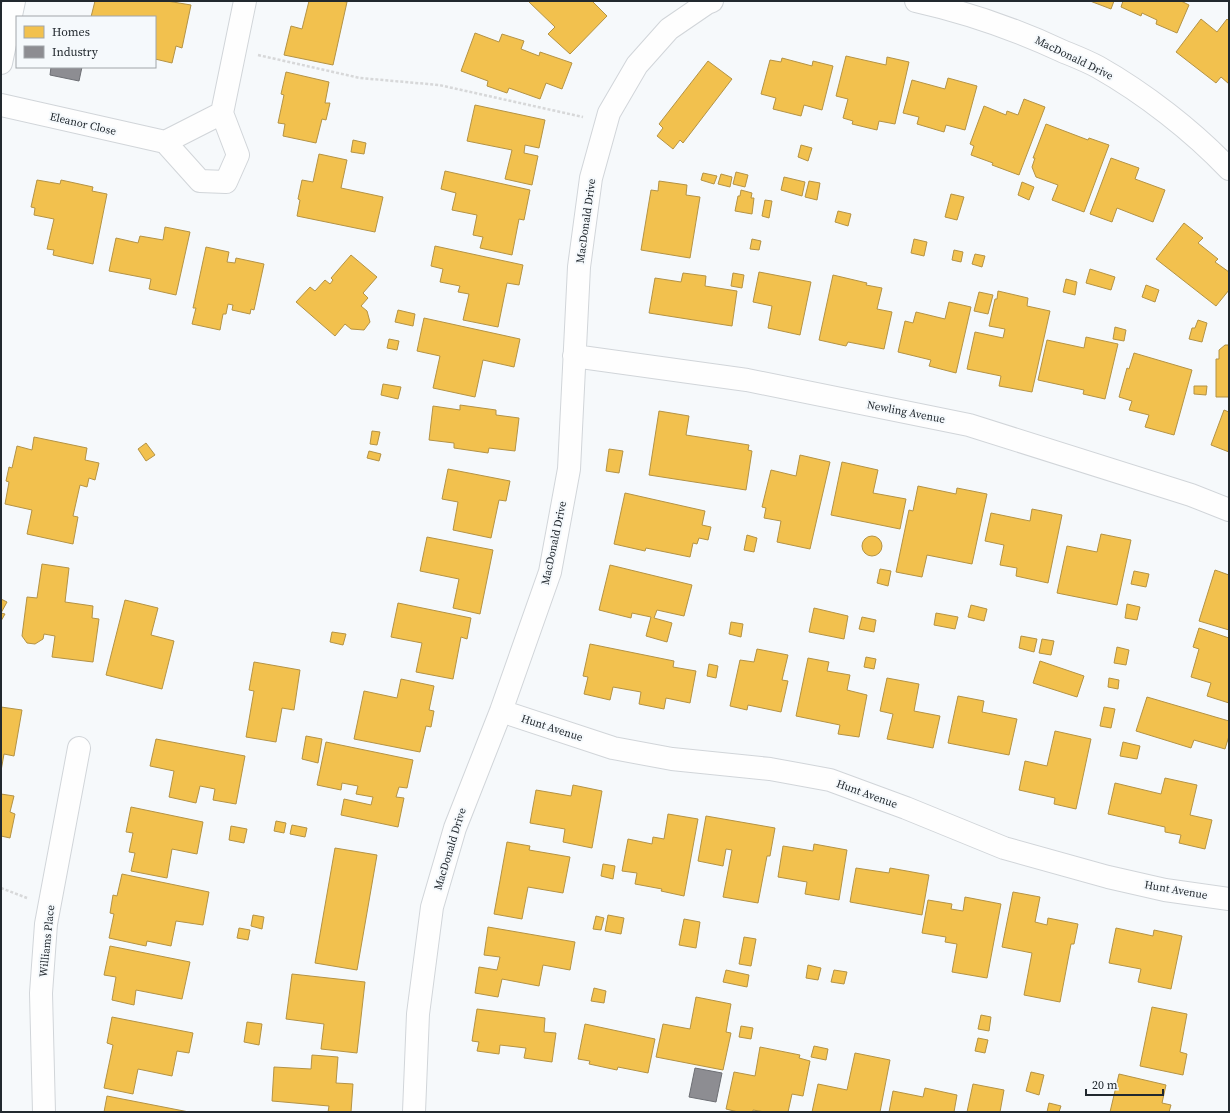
<svg xmlns="http://www.w3.org/2000/svg" width="1230" height="1113" viewBox="0 0 1230 1113" font-family="'Source Serif 4',serif">
<rect width="100%" height="100%" fill="#f6f9fb"/>
<path fill="#f2c14e" stroke="#b49345" d="M95,1H167L191,5L182,48L176,46L172,63L155,59V17H91Z
M309,1H341L347,2L333,65L284,55L291,26L302,29Z
M528,1H592L607,16L570,54L548,34L555,27Z
M1090,1H1114L1111,9Z
M1123,1H1181L1189,5L1177,33L1156,24L1157,20L1142,13L1141,16L1121,7Z
M1201,19L1217,32L1227,19L1229,21V84L1221,77L1216,83L1176,52Z
M475,33L499,42L502,34L524,41L521,49L539,56L540,52L572,63L562,89L546,83L540,99L509,88L507,93L487,86L488,81L461,71Z
M846,56L886,65L887,57L909,62L895,124L879,121L877,130L852,124L853,121L843,118L848,99L836,96Z
M782,58L812,66L813,61L833,66L822,110L804,105L801,116L773,109L776,98L761,94L770,60L781,62Z
M708,61L732,79L683,143L680,140L673,149L657,136L663,128L659,124Z
M286,72L329,82L325,103H330L326,120L322,119L316,143L283,136L285,124L278,123L284,95L281,94Z
M948,78L977,86L965,130L946,125L944,132L917,124L919,117L903,113L912,80L945,89Z
M1024,99L1045,107L1019,175L992,165L993,163L971,155L974,146L970,144L984,106L1006,115L1007,111L1018,115Z
M475,105L545,120L539,148L525,145L524,153L538,156L532,185L505,179L512,150L467,141Z
M1046,124L1088,140L1089,138L1109,145L1084,212L1052,200L1058,185L1036,177L1032,167L1035,158H1033Z
M353,140L366,143L364,154L351,152Z
M801,145L812,148L808,161L798,157Z
M319,154L347,160L341,188L383,197L375,232L297,216L300,200L298,199L302,180L313,182Z
M1111,158L1139,168L1135,179L1165,190L1153,222L1117,208L1112,222L1090,214Z
M445,171L530,190L524,220L519,219L512,255L480,248L483,237L473,235L477,215L452,210L456,193L441,189Z
M736,172L748,175L745,187L733,184Z
M703,173L717,176L714,184L701,180Z
M721,174L732,177L730,187L718,184Z
M784,177L805,182L802,196L781,190Z
M37,180L60,184L61,180L93,187L92,191L107,194L93,264L53,255L54,250L47,249L54,219L34,215L35,208L31,207Z
M659,181L687,185L686,195L700,197L690,258L641,250L651,190L658,191Z
M809,181L820,183L817,200L805,197Z
M1022,182L1034,187L1029,200L1018,195Z
M741,190L752,193L751,198H754L752,214L735,211L738,196H740Z
M951,194L964,197L957,220L945,217Z
M765,200L772,201L769,218L762,216Z
M838,211L851,214L848,226L835,222Z
M1184,223L1203,238L1198,243L1218,259L1215,262L1229,272V290L1216,306L1156,259Z
M165,227L190,232L176,295L149,289L151,279L109,271L116,238L138,243L140,236L163,240Z
M752,239L761,241L759,250L750,249Z
M914,239L927,242L924,256L911,253Z
M435,246L523,265L519,285L507,283L498,327L463,320L469,294L458,292L460,286L440,282L443,269L431,266Z
M206,247L229,252L227,262L235,263L236,258L264,264L254,310L251,309L250,314L232,310L233,305L228,304L226,314H223L220,330L192,324L196,308H193Z
M954,250L963,252L961,262L952,260Z
M975,254L985,256L982,267L972,264Z
M351,255L377,277L363,293L368,298L361,306L367,311L370,322L364,330L351,329L345,324L335,336L296,302L310,287L315,291L325,280L330,284L333,280L331,278Z
M1090,269L1115,277L1111,290L1086,283Z
M759,272L811,282L800,335L768,328L772,306L753,302Z
M683,273L706,276L705,286L737,291L732,326L649,313L655,278L681,282Z
M733,273L744,275L742,288L731,286Z
M833,275L867,283L866,285L882,288L877,309L892,312L884,349L848,342L846,346L819,340Z
M1066,279L1077,282L1075,295L1063,292Z
M1146,285L1159,290L1155,302L1142,297Z
M998,291L1028,298L1027,306L1050,311L1032,392L999,386L1001,376L967,369L975,332L1003,338L1005,329L989,326L995,299H997Z
M979,292L993,295L988,314L974,311Z
M949,302L971,307L956,373L929,366L931,360L898,352L905,321L913,323L916,312L945,319Z
M398,310L415,314L413,326L395,322Z
M424,318L520,339L514,367L483,360L475,397L433,388L440,356L417,351Z
M1198,320L1207,323L1202,342L1189,339L1192,328H1195Z
M1115,327L1126,330L1124,341L1113,339Z
M1086,337L1118,344L1105,399L1083,394L1084,390L1038,380L1047,340L1084,348Z
M389,339L399,341L397,350L387,348Z
M1225,345H1229V397H1216V359H1219V350Z
M1134,353L1192,370L1174,435L1145,427L1149,415L1129,410L1132,401L1119,397L1127,368L1129,369Z
M383,384L401,387L398,399L381,395Z
M1194,386H1207L1206,395L1194,394Z
M460,405L496,410V415L519,418L515,451L489,448L488,453L454,448V443L429,440L433,406L460,410Z
M1224,410L1229,412V452L1211,445Z
M659,411L689,416L686,435L749,445L748,450L752,451L746,490L649,475Z
M372,431L380,432L377,445L370,444Z
M34,437L87,448L85,460L99,463L95,480L89,478L87,487L80,485L73,516L78,517L73,544L27,534L32,510L5,504L9,482L6,481L9,467L12,468L17,446L32,450Z
M146,443L155,455L146,461L138,449Z
M609,449L623,451L619,473L606,471Z
M369,451L381,454L379,461L367,458Z
M800,455L830,462L810,549L777,542L781,521L764,518L766,508L762,507L771,470L796,476Z
M842,462L878,470L873,493L906,499L900,529L831,515Z
M448,469L510,481L506,501L499,500L491,538L453,530L458,502L442,499Z
M918,486L956,494L957,488L987,494L972,564L927,555L922,577L896,572L909,510L913,511Z
M625,493L705,511L702,525L711,527L708,540L699,538L697,544L693,543L690,557L646,548L645,551L614,544Z
M1032,509L1062,515L1048,583L1016,576L1017,568L1000,565L1004,545L985,541L991,513L1030,521Z
M1101,534L1131,540L1117,605L1057,593L1067,546L1097,552Z
M747,535L757,538L754,552L744,550Z
M862 546a10 10 0 1 1 20 0a10 10 0 1 1-20 0Z
M427,537L493,550L480,614L453,608L459,579L420,571Z
M42,564L69,568L65,602L93,606L92,618L99,619L93,662L52,657L55,636L44,634L43,639L35,644L27,643L22,636L27,597L37,598Z
M610,565L692,585L684,616L657,610L654,618L672,623L667,642L646,636L651,617L632,613L631,618L599,610Z
M880,569L891,571L888,586L877,583Z
M1215,570L1229,575V630L1199,621Z
M1134,571L1149,574L1146,587L1131,584Z
M1,599L7,602L1,613L5,614L1,621Z
M125,600L158,608L151,635L174,641L162,689L106,675Z
M398,603L471,618L467,639L461,637L453,679L416,672L422,643L391,637Z
M1127,604L1140,607L1137,620L1125,618Z
M971,605L987,609L984,621L968,617Z
M814,608L848,616L844,639L809,632Z
M936,613L958,617L955,629L934,625Z
M862,617L876,620L874,632L859,629Z
M731,622L743,624L741,637L729,634Z
M1199,628L1229,638V703L1207,696L1211,683L1191,677L1199,649L1193,647Z
M332,632L346,634L343,645L330,642Z
M1021,636L1037,639L1034,652L1019,648Z
M1042,639L1054,641L1051,655L1039,653Z
M590,644L674,661L673,667L696,671L690,703L666,698L664,709L639,704L641,692L613,687L610,700L584,694L588,677L583,676Z
M1117,647L1129,650L1126,665L1114,663Z
M757,649L788,655L782,680L788,681L781,712L748,705L747,710L730,706L740,660L754,662Z
M866,657L876,659L874,669L864,667Z
M808,658L829,662L827,671L850,675L847,690L867,695L859,737L838,734L840,725L796,716Z
M1040,661L1084,676L1077,697L1033,683Z
M254,662L300,670L294,710L282,708L276,742L246,737L254,691L249,690Z
M709,664L718,666L716,678L707,676Z
M887,678L919,684L914,711L940,716L933,748L887,739L893,714L880,711Z
M1109,678L1119,680L1118,689L1108,687Z
M401,679L434,686L429,710L434,711L431,727L426,726L420,752L354,739L364,691L397,698Z
M958,696L984,701L982,712L1017,719L1009,755L948,743Z
M1147,697L1229,721V736L1225,749L1194,740L1191,748L1136,731Z
M1,707L22,710L14,756L4,754L1,771Z
M1104,707L1115,709L1111,728L1100,726Z
M1055,731L1091,739L1076,809L1054,804L1055,798L1019,790L1025,761L1047,766Z
M306,736L322,739L318,763L302,759Z
M156,739L245,756L236,804L213,800L215,789L200,786L196,803L169,797L174,771L150,766Z
M326,742L413,760L407,788L399,787L396,797L404,798L398,827L341,815L344,799L371,805L373,797L356,794L358,786L342,783L341,790L317,785Z
M1123,742L1140,746L1137,759L1120,756Z
M1165,778L1197,785L1190,815L1212,820L1205,849L1179,843L1181,835L1165,832V827L1108,814L1115,783L1161,794Z
M573,785L602,791L592,848L563,842L565,829L530,823L536,790L571,796Z
M1,794L14,796L10,812L15,814L10,838L1,836Z
M131,807L203,822L197,854L172,849L167,878L131,871L135,853L129,852L133,833L126,832Z
M668,814L698,819L684,896L661,891L662,889L635,884L637,873L622,871L628,839L652,844L653,837L664,839Z
M706,816L775,828L770,856H767L758,903L723,897L732,850L726,849L723,866L698,861Z
M276,821L286,823L284,833L274,831Z
M292,825L307,828L305,837L290,834Z
M231,826L247,829L244,843L229,840Z
M507,842L530,846L529,850L570,857L563,893L528,887L522,919L494,914Z
M814,844L847,850L839,900L805,894L807,882L778,877L783,846L813,851Z
M335,848L377,855L357,970L315,963Z
M603,864L615,866L613,879L601,876Z
M856,868L889,873L890,868L929,875L922,915L850,902Z
M122,874L209,892L203,925L176,921L171,946L147,941L146,946L109,938L114,914L110,913L113,895L117,896Z
M1013,892L1040,897L1035,922L1047,925L1048,918L1078,924L1074,944H1071L1060,1002L1024,995L1032,953L1002,947Z
M965,897L1001,904L987,978L952,972L957,944L945,942L946,937L922,933L928,900L952,904L951,909L963,911Z
M253,915L264,917L262,929L251,926Z
M608,915L624,918L621,934L605,931Z
M596,916L604,918L601,930L593,929Z
M684,919L700,922L696,948L679,945Z
M488,927L575,942L570,970L543,965L539,986L502,979L498,997L475,993L479,967L497,970L500,957L484,955Z
M239,928L250,930L248,940L237,938Z
M1116,928L1153,936L1154,930L1182,936L1171,989L1138,982L1141,969L1109,963Z
M744,937L756,939L751,966L739,964Z
M110,946L190,962L182,999L136,990L134,1005L112,1000L116,977L104,975Z
M808,965L821,968L818,980L806,978Z
M726,970L749,975L747,987L723,982Z
M834,970L847,972L844,984L831,982Z
M292,974L365,982L357,1053L321,1049L324,1024L286,1019Z
M594,988L606,991L604,1003L591,1001Z
M696,997L731,1004L726,1032L731,1033L723,1070L656,1057L663,1024L690,1029Z
M1152,1007L1187,1014L1180,1052L1187,1054L1183,1075L1140,1066Z
M477,1009L545,1018L544,1032L556,1033L552,1062L524,1058L526,1048L500,1045L499,1054L477,1051L479,1042L472,1041Z
M981,1015L991,1017L989,1031L978,1029Z
M112,1017L193,1033L189,1053L177,1051L172,1076L138,1069L133,1094L104,1088L113,1045L107,1043Z
M247,1022L262,1024L259,1045L244,1042Z
M585,1024L655,1039L648,1073L618,1067L617,1070L589,1064L590,1061L578,1059Z
M741,1026L753,1028L751,1039L739,1037Z
M978,1038L988,1040L985,1053L975,1051Z
M814,1046L828,1049L826,1060L811,1057Z
M760,1047L800,1055L799,1058L810,1061L803,1096L792,1094L788,1112H765L753,1110V1112H738L726,1109L734,1072L755,1076Z
M855,1053L890,1060L880,1112H812L818,1084L847,1090Z
M312,1055L338,1057L336,1083L353,1084L351,1112H328L329,1106L272,1101L274,1067L311,1069Z
M1031,1072L1044,1075L1039,1095L1026,1091Z
M1119,1074L1166,1085L1162,1103L1171,1105L1169,1112H1110Z
M973,1084L1004,1090L1000,1112H967Z
M925,1088L957,1095L954,1112H889L893,1091L923,1097Z
M107,1096L189,1112H104Z
M1049,1103L1061,1106L1059,1112H1047Z"/>
<path fill="#8d8d92" stroke="#6d6f74" d="M51,67H82L79,81L50,75Z
M695,1068L722,1073L716,1102L689,1097Z"/>
<g fill="none" stroke-linecap="round" stroke-linejoin="round">
<defs>
<path id="minor" d="M916,1C965,12 1017,30 1062,51C1074,56 1087,61 1098,67C1144,93 1193,131 1229,169
M1,105L165,142L200,181L226,182L238,155L222,113L245,1
M165,142L222,113
M574,356L747,380L969,425L1191,495L1229,510
M501,711L613,748L672,759L770,769L830,780L906,808L1004,848L1108,877L1165,890L1229,899
M44,1112L41,993L46,924L79,748
M414,1112L418,1014L432,907L455,828L501,711L550,572L569,469L579,267L591,178L609,113L637,65L669,29L707,3L712,1"/>
<path id="tertiary" d="M1,63L14,1"/>
</defs>
<use href="#minor" stroke="#d1d5d9" stroke-width="24"/>
<use href="#tertiary" stroke="#d1d5d9" stroke-width="24"/>
<path stroke="#d7d8d9" stroke-width="2.5" stroke-dasharray="3 2" stroke-linecap="butt" d="M258,55L360,78L439,85L583,117
M1,888L27,898"/>
<use href="#minor" stroke="#fefefe" stroke-width="22"/>
<use href="#tertiary" stroke="#fefefe" stroke-width="22"/>
</g>
<g text-anchor="middle" dominant-baseline="central" stroke-width="4" stroke-linejoin="round" paint-order="stroke">
<g font-size="11" fill="#22292f" stroke="#f5f9fc">
<text transform="translate(1074 58) rotate(26)">MacDonald Drive</text>
<text transform="translate(83 124) rotate(13)">Eleanor Close</text>
<text transform="translate(586 221) rotate(-82)">MacDonald Drive</text>
<text transform="translate(906 412) rotate(11)">Newling Avenue</text>
<text transform="translate(554 543) rotate(-78)">MacDonald Drive</text>
<text transform="translate(552 728) rotate(18)">Hunt Avenue</text>
<text transform="translate(867 794) rotate(20)">Hunt Avenue</text>
<text transform="translate(450 849) rotate(-73)">MacDonald Drive</text>
<text transform="translate(1176 890) rotate(10)">Hunt Avenue</text>
<text transform="translate(47 941) rotate(-84)">Williams Place</text>
</g>
</g>
<rect width="1230" height="1113" fill="none" stroke="#22292f" stroke-width="4"/>
<rect x="16" y="16" width="140" height="52" fill="#f5f9fc" stroke="#a1a6aa"/>
<rect x="24" y="26" width="20" height="12" fill="#f2c14e" stroke="#a1a6aa"/>
<text x="52" y="36" font-size="12" fill="#22292f">Homes</text>
<rect x="24" y="46" width="20" height="12" fill="#8d8d92" stroke="#a1a6aa"/>
<text x="52" y="56" font-size="12" fill="#22292f">Industry</text>
<path d="M1086 1089v6h77v-6" fill="none" stroke="#22292f" stroke-width="2"/>
<text x="1092" y="1089" font-size="12" fill="#22292f" stroke="#f5f9fc" stroke-width="3" paint-order="stroke">20 m</text>
</svg>
